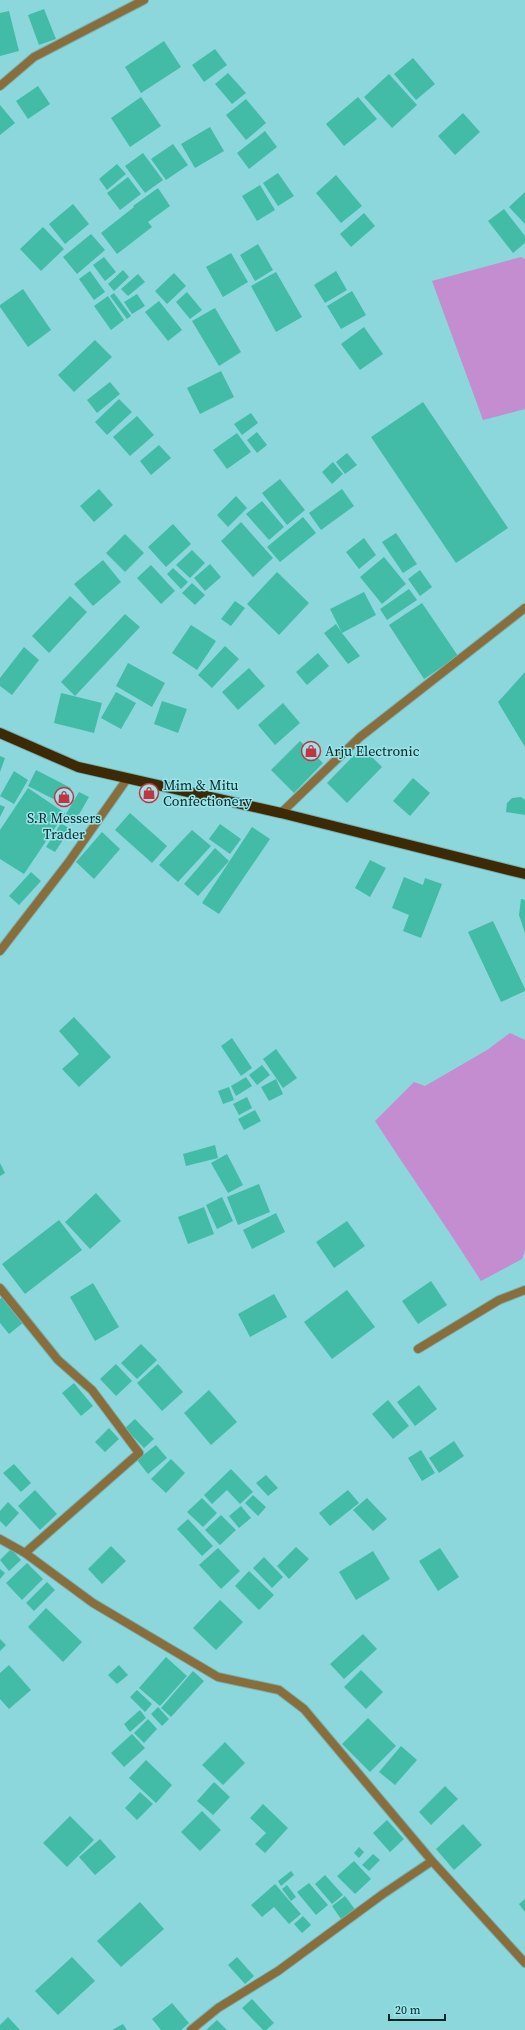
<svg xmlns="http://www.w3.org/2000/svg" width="525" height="2030" viewBox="0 0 525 2030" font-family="'Source Serif 4',serif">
<rect width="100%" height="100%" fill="#8cd7db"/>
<path fill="#c38dcf" d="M521,257L525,259V409L483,420L432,281Z
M510,1033L525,1040V1250L522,1259L481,1281C447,1227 410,1175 375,1121L414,1082L425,1086L487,1050Z"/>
<path fill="#42bba7" d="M44,9L56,39L39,45L28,15Z
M9,11L19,51L0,56V13Z
M164,41L181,67L141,93L125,67Z
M215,49L227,65L204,82L192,65Z
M413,58L435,84L416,100L394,74Z
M228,73L246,93L232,104L215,84Z
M389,74L417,105L392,128L364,97Z
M38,86L50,104L28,119L16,101Z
M141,97L161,126L130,147L111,118Z
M358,97L377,119L344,146L326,124Z
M246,99L266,123L246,140L226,115Z
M0,105L15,123L0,135Z
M463,113L480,132L455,155L438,136Z
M210,127L224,151L195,168L181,144Z
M265,131L277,147L249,169L237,153Z
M173,144L188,165L166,180L151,159Z
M143,153L163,180L145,193L125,166Z
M117,164L126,174L107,190L99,179Z
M278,173L294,196L278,206L263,183Z
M336,175L362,206L341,223L316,193Z
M128,177L141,194L120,210L107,193Z
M260,185L275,210L257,221L242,196Z
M158,188L170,206L148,222L152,227L117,254L101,233L134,207L133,206Z
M525,192V224L509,207Z
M73,204L89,224L65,244L49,224Z
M504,209L525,236V243L513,253L488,221Z
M364,213L375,226L351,247L340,234Z
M43,227L64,249L41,271L20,249Z
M91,234L105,250L77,274L63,257Z
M258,244L273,270L255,281L240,255Z
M231,253L248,282L223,297L206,267Z
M104,257L116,272L105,281L93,265Z
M123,270L129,277L114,291L108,284Z
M90,271L105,292L94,300L79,279Z
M336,271L347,290L325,303L314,285Z
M276,272L302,317L276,332L251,286Z
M174,273L186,286L167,304L155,291Z
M138,274L145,282L128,296L121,289Z
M23,289L51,330L28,347L0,307V305Z
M352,291L366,315L341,329L327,306Z
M187,292L202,310L190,319L176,302Z
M114,293L131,316L127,319L110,296Z
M137,294L145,306L132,314L124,302Z
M108,296L124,320L111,330L94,306Z
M159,301L182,330L168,341L145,312Z
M215,308L241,352L219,366L192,321Z
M364,327L383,354L360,370L341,344Z
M95,340L112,357L74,392L58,375Z
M221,371L234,397L200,414L187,388Z
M110,382L120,394L97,413L87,400Z
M119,399L132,412L107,435L95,422Z
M423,402L508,528L456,563L371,437Z
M251,413L258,423L242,435L234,424Z
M137,416L154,435L130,456L113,437Z
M257,432L267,445L257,453L247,440Z
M237,433L251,452L227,469L213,450Z
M159,445L171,458L151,475L140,461Z
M347,453L357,465L345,474L336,462Z
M333,462L343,474L332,484L322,472Z
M280,479L305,510L287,525L262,493Z
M99,489L113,505L94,522L80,506Z
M342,489L354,506L321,530L309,513Z
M236,496L247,508L228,527L217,515Z
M262,501L284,527L269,540L246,514Z
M303,517L316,533L280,562L267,547Z
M241,522L273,558L253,577L221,541Z
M173,524L191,544L166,567L148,547Z
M396,533L417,564L403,573L382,542Z
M125,534L144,553L125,572L106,553Z
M364,538L376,555L359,569L346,552Z
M192,550L205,563L190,578L176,565Z
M384,557L406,584L382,604L360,577Z
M103,560L121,582L93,606L74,584Z
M210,564L221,577L205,591L194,578Z
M151,565L175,591L161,604L137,578Z
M173,568L188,582L181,589L167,574Z
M420,570L432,587L420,596L408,579Z
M277,572L309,603L279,635L247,604Z
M192,583L205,595L195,605L182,593Z
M409,589L417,600L387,620L380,609Z
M364,592L376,615L342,633L360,656L348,664L324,633L336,624L342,633L330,609Z
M70,596L87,612L49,653L32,636Z
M235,601L245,608L231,626L221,619Z
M422,603L458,656L424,679L389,625Z
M125,614L140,627L75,696L61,682Z
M191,625L216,641L197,670L172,653Z
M225,646L239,659L212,688L198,675Z
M24,647L39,660L12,695L0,686V678Z
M318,653L329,666L307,685L296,672Z
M128,663L165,683L152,707L116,686Z
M249,668L265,686L238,710L222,692Z
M525,672V747L498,702Z
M116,692L136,703L121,729L101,718Z
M61,693L102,703L94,733L54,723Z
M162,701L187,709L178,733L154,724Z
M283,703L300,723L275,745L258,725Z
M300,741L323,763L294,793L271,770Z
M362,747L382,767L347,803L327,783Z
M0,756L5,758L0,772Z
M36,770L71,788L63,804L28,786Z
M14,771L28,780L14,804L0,796Z
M413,778L430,793L410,816L393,801Z
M28,788L65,813L24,874L0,859V830Z
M79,792L89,797L73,825L63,819Z
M521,797L525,800V815L506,812L507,803L512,798Z
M0,805L5,807L0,817Z
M130,813L167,846L152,863L115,830Z
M61,823L70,829L55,852L46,847Z
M220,824L241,839L230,854L209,839Z
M252,827L270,839L219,914L202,903Z
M192,830L211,846L178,882L159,865Z
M102,832L120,849L94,879L76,862Z
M215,848L229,861L198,896L184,884Z
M370,860L386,868L370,897L355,888Z
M31,872L41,881L19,905L9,896Z
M404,877L423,885L425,878L442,884L421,938L403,931L409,915L392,908Z
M521,899L525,900V933L519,915Z
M493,921L525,989V991L501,1002L468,932Z
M74,1017L111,1057L79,1087L62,1069L79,1054L59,1031Z
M232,1038L252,1068L241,1076L221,1046Z
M276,1049L297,1078L283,1088L263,1059Z
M262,1065L270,1075L257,1085L249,1075Z
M246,1077L252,1086L236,1096L231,1086Z
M276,1079L283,1094L269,1101L261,1087Z
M229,1087L234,1100L223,1104L218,1091Z
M247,1097L252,1108L239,1115L233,1104Z
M255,1110L261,1121L244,1130L238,1119Z
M215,1145L218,1158L186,1166L183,1154Z
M227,1154L243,1185L228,1193L211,1163Z
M0,1163L5,1173L0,1176Z
M259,1184L270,1212L238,1225L227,1197Z
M96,1193L121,1221L90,1249L65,1222Z
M222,1197L233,1221L217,1229L206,1205Z
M204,1207L214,1234L188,1244L178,1217Z
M276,1213L285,1232L252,1249L243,1230Z
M59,1220L82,1250L25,1294L2,1264Z
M347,1221L365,1246L334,1268L316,1242Z
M431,1281L447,1305L418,1324L402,1301Z
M93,1283L119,1327L95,1341L70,1297Z
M347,1290L375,1327L332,1359L304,1322Z
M274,1294L287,1317L250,1337L238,1314Z
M3,1296L24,1322L9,1334L0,1323V1299Z
M141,1344L157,1360L137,1379L121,1363Z
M116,1364L132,1381L116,1396L100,1379Z
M158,1364L183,1392L162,1411L137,1383Z
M74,1383L93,1406L81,1416L62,1393Z
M419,1385L437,1409L415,1426L397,1402Z
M209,1390L237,1422L211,1445L184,1413Z
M388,1400L409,1426L393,1439L372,1414Z
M135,1419L154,1439L144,1448L125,1428Z
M109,1428L119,1439L105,1452L95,1442Z
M454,1441L464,1456L439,1473L429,1458Z
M156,1445L167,1458L148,1474L137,1460Z
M421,1450L435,1473L422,1481L408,1458Z
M171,1459L185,1473L166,1493L151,1479Z
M14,1464L31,1483L21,1492L3,1473Z
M231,1469L253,1492L240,1504L227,1490L212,1504L204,1495Z
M266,1475L278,1488L268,1496L256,1483Z
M35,1490L57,1514L40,1530L18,1506Z
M348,1490L359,1503L330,1526L319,1513Z
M253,1495L266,1507L258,1516L245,1503Z
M202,1498L217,1513L203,1527L187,1512Z
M367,1498L387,1519L373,1531L353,1510Z
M8,1502L19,1513L6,1527L0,1521V1511Z
M241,1506L251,1518L239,1528L229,1516Z
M221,1515L236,1530L220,1545L205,1530Z
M188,1519L213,1546L202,1556L177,1529Z
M111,1546L126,1561L102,1584L88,1569Z
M296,1547L309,1559L289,1579L277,1566Z
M218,1548L240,1571L221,1589L199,1565Z
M440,1548L459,1577L438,1591L419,1561Z
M11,1549L21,1560L9,1571L0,1560Z
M373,1551L390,1579L356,1600L339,1572Z
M264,1557L283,1577L272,1588L253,1568Z
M27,1563L43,1579L22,1600L6,1583Z
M0,1569L5,1573L0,1579Z
M249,1571L274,1595L259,1610L235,1586Z
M47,1582L55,1590L34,1611L26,1603Z
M220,1600L243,1622L216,1650L193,1628Z
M46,1608L82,1642L63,1662L28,1627Z
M363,1634L377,1649L344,1679L330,1664Z
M0,1639L6,1645L0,1651Z
M166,1657L187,1676L160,1706L139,1688Z
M9,1665L31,1690L9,1709L0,1699V1673Z
M119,1665L128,1675L117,1684L108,1675Z
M361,1670L383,1692L366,1709L344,1687Z
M193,1671L204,1681L171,1717L161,1708Z
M137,1690L152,1704L145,1712L130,1697Z
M158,1707L169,1719L162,1726L151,1714Z
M140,1710L146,1718L130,1732L124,1724Z
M368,1718L396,1746L370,1772L342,1744Z
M148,1719L157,1729L144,1743L134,1733Z
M132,1734L145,1748L124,1767L111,1753Z
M225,1742L245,1763L223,1785L202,1765Z
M401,1746L417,1760L395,1785L379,1772Z
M146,1760L172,1785L156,1803L129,1778Z
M214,1782L230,1797L213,1815L197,1801Z
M445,1786L458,1799L431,1825L419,1812Z
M140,1792L153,1804L137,1820L125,1808Z
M263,1804L288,1828L265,1853L255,1844L266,1833L250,1818Z
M202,1811L221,1830L200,1851L181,1832Z
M70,1816L94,1840L67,1867L43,1843Z
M387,1820L404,1839L390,1852L373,1833Z
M463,1824L482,1845L454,1870L436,1849Z
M100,1839L116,1857L95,1875L79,1857Z
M359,1847L364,1852L359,1858L354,1853Z
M373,1854L380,1860L369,1871L362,1865Z
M354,1861L371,1879L355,1894L337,1876Z
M291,1871L294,1875L281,1886L278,1881Z
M325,1875L343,1895L332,1904L315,1884Z
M309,1883L328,1905L316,1915L297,1892Z
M275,1884L301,1914L289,1924L274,1907L262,1917L251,1905Z
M287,1885L296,1897L291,1901L282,1889Z
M345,1896L357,1912L343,1922L332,1906Z
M525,1899V1912L519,1904Z
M140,1902L164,1929L121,1967L97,1941Z
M303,1916L311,1925L302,1933L294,1924Z
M72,1957L95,1981L58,2015L35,1991Z
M237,1957L254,1976L245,1984L228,1965Z
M252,1999L274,2023L266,2030H263L242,2008Z
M172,2003L189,2023L181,2030H161L152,2019Z
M8,2017L20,2030H0V2025Z
M217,2020L227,2030H206Z
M123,2024L127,2030H112Z"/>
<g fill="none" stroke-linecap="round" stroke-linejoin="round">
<defs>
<path id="street" d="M0,86L34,57L144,0
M281,813L360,737L525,608
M0,951L68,863L127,779
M0,1288L58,1360L92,1390L139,1453L25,1553
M418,1349L499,1300L525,1290
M0,1539L25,1553L93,1603L218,1677L279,1690L304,1709L432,1861L525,1963
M191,2030L218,2008L278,1971L383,1894L432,1861"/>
<path id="primary" d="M0,733L78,767L281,813L525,874"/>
</defs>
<use href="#street" stroke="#71b3b7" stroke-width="10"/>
<use href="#primary" stroke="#71b3b7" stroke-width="12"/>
<use href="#street" stroke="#896d3b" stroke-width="8"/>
<use href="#primary" stroke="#3d2a04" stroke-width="10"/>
</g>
<defs>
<symbol id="shop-ring" viewBox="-11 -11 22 22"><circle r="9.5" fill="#99e5e9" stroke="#c43342" stroke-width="1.5"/><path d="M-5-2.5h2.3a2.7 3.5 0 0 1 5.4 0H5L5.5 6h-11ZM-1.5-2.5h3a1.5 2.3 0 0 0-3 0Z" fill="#c43342"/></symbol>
</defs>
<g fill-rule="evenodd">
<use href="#shop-ring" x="300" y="740" width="22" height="22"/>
<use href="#shop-ring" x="138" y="782" width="22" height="22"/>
<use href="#shop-ring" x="53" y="786" width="22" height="22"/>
</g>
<g text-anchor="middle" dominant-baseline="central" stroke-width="3" stroke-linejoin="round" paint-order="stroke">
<g font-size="14" fill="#032425" stroke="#99e5e9" text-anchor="start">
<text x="325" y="751">Arju Electronic</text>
<text x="163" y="785">Mim &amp; Mitu<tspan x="163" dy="16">Confectionery</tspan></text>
<text x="64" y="818" text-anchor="middle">S.R Messers<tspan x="64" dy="16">Trader</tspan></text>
</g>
</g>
<path d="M389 2014v6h56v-6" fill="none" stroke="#032425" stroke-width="2"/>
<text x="395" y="2014" font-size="12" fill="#032425" stroke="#99e5e9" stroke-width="3" paint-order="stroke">20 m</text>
</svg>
